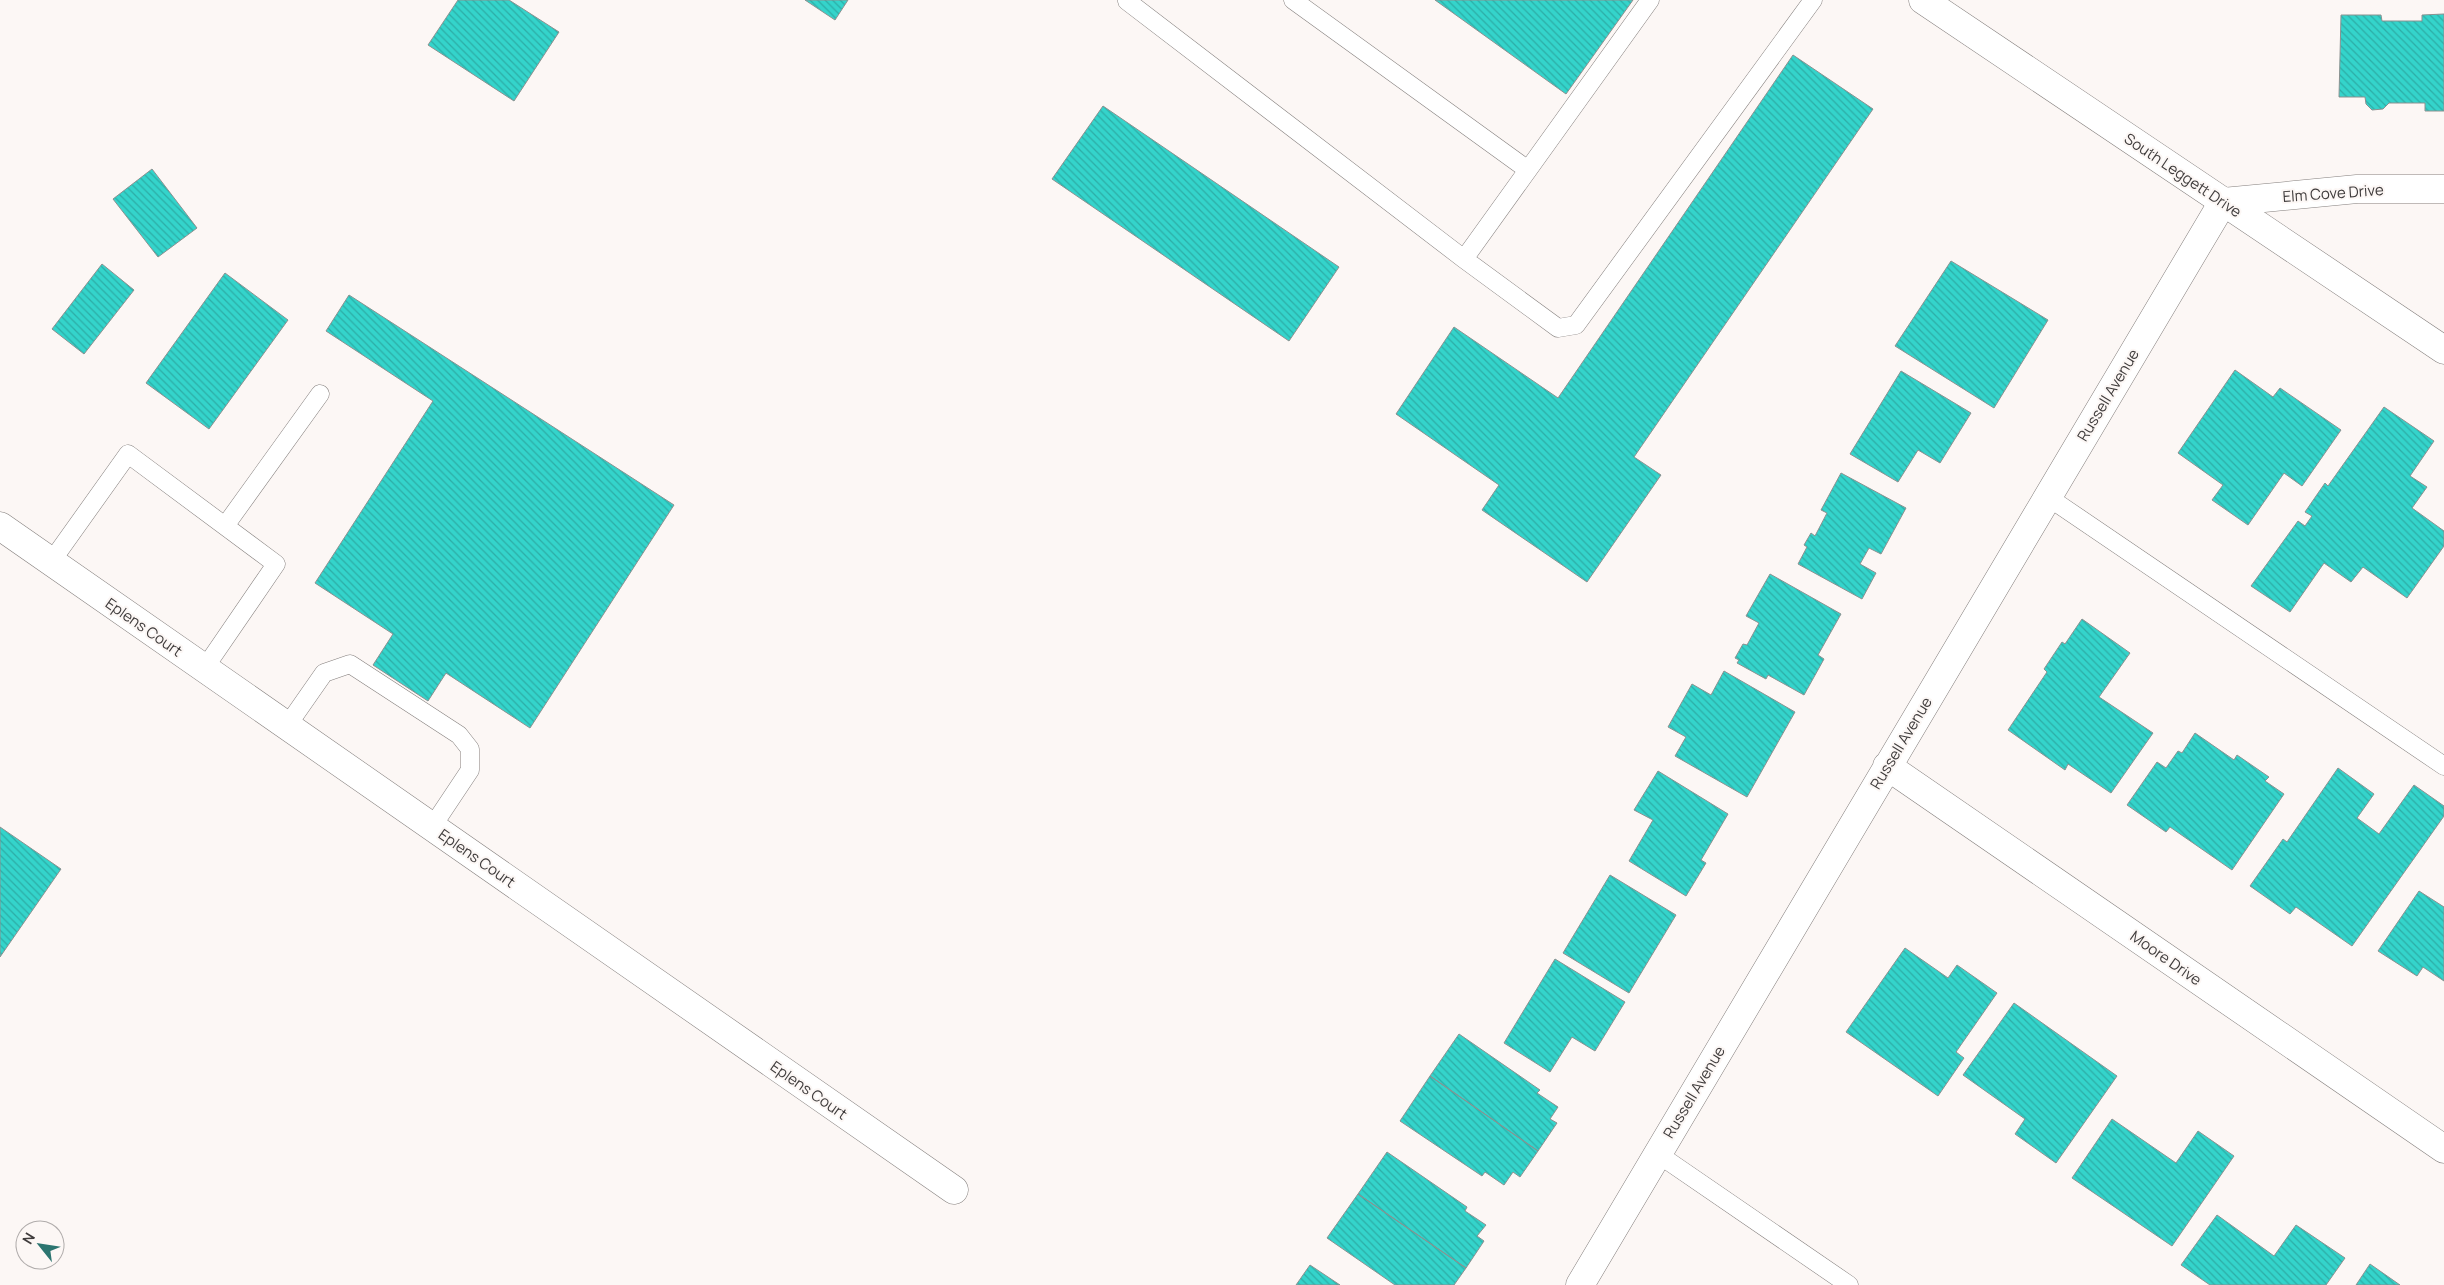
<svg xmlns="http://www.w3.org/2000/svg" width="2444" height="1285" viewBox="0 0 2444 1285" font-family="Manrope,sans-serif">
<defs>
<pattern id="building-back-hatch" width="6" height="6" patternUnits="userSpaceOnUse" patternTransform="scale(1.25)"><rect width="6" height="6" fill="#34d4cb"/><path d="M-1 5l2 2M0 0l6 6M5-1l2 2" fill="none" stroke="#2dada6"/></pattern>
</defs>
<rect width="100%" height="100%" fill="#fcf7f5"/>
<path fill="url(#building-back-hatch)" stroke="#8b9190" d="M458,0H509L559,32L514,101L428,45Z
M805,0H848L835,20Z
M1435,0H1633L1566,94Z
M2444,14V111H2425V103H2389L2383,109L2372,110L2366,104L2365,97H2339L2341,15H2381L2382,21H2422V15Z
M1793,55L1873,109L1634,457L1661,475L1587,582L1482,510L1499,485L1396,414L1454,327L1558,398Z
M1103,106L1339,267L1289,341L1052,179Z
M152,169L197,228L158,257L113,199Z
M1951,261L2048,320L1994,408L1895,346Z
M102,264L134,290L84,354L52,329Z
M225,273L288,320L209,429L146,383Z
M349,295L674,505L530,728L446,673L428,701L373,665L393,634L315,583L433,401L326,331Z
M2235,370L2273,397L2280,388L2341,430L2302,486L2284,473L2248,525L2212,500L2223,485L2178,453Z
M1901,371L1971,413L1940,463L1918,450L1898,482L1850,454Z
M2384,407L2434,441L2410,476L2427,487L2412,508L2444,531V546L2407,598L2363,567L2351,582L2324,563L2290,612L2251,586L2298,521L2305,526L2312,516L2305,512L2325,483L2328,486Z
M1841,473L1906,508L1881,554L1869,548L1860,564L1876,573L1862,599L1798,564L1807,547L1804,545L1811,533L1815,536L1827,513L1821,510Z
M1770,574L1841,614L1818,655L1824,659L1804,695L1768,675L1766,679L1737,663L1739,660L1735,658L1743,644L1747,645L1759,623L1746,616Z
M2082,619L2130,653L2099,697L2153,733L2111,793L2068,764L2065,770L2008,730L2047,672L2044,669L2062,642L2065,644Z
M1724,671L1795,712L1747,797L1675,756L1686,737L1668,727L1692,684L1711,695Z
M2195,733L2234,760L2237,755L2269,777L2265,781L2284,794L2232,870L2170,827L2166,832L2127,805L2157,762L2166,768L2178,751L2182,753Z
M2338,768L2374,794L2357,818L2379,834L2414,785L2444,806V816L2352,946L2296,907L2290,914L2250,886L2283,839L2287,842Z
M1658,771L1728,814L1701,860L1706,863L1686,896L1629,861L1653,820L1634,810Z
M0,827L61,869L0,957Z
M1610,875L1676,915L1629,993L1563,953Z
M2419,891L2444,907V981L2423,967L2417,976L2378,951Z
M1905,948L1948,978L1957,965L1997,993L1956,1052L1964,1058L1938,1096L1846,1032Z
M1555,959L1625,1002L1595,1051L1572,1037L1550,1072L1504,1043Z
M2014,1003L2117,1076L2056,1163L2015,1134L2025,1119L1963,1075Z
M1459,1034L1540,1090L1537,1093L1558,1107L1550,1119L1557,1123L1538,1151L1430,1076Z
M1430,1076L1538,1151L1520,1177L1513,1172L1504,1185L1485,1172L1482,1176L1400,1121Z
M2112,1119L2176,1163L2198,1131L2234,1156L2172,1246L2072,1178Z
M1387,1152L1467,1207L1465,1211L1486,1225L1477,1236L1484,1241L1466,1268L1358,1194Z
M1358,1194L1466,1268L1454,1285H1395L1327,1238Z
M2217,1215L2274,1256L2296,1225L2345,1258L2326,1285H2210L2181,1265Z
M2370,1264L2400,1285H2356Z
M1310,1265L1340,1285H1296Z"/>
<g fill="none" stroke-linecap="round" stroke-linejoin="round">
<defs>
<path id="lane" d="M1293,0L1528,170
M1127,1L1464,259L1558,328L1576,325L1813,0
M1464,259L1650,0
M2048,497L2444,766
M225,526L320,394
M51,562L128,454L276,564L204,669
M287,726L324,673L350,664L459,735L470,749V770L432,827
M1658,1154L1849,1285"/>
<path id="street" d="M0,526L954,1190
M1887,766L2444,1149
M1580,1285L2223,202L2357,189H2444"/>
<path id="secondary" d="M1923,0L2444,350"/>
</defs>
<use href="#lane" stroke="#847f7d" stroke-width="19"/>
<use href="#street" stroke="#847f7d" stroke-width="29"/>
<use href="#secondary" stroke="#847f7d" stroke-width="29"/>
<use href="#lane" stroke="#fff" stroke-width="18"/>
<use href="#street" stroke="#fff" stroke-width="28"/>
<use href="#secondary" stroke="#fff" stroke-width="28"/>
</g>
<g text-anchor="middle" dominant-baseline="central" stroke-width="4" stroke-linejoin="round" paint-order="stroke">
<g font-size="15" fill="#3f3c3c" stroke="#fcf7f5">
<text transform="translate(2183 175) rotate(34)">South Leggett Drive</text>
<text transform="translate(2333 193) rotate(-4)">Elm Cove Drive</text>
<text transform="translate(2108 395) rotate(-59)">Russell Avenue</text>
<text transform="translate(144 627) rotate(35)">Eplens Court</text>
<text transform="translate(1901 743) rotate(-59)">Russell Avenue</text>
<text transform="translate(477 858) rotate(35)">Eplens Court</text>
<text transform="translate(2166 958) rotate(35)">Moore Drive</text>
<text transform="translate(809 1090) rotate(35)">Eplens Court</text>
<text transform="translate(1694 1092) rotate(-59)">Russell Avenue</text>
</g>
</g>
<g transform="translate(40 1245) rotate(300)"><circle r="24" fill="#fcf7f5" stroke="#b0acab"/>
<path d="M0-4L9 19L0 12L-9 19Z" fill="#2c7570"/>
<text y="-8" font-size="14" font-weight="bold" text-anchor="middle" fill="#3f3c3c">N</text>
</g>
</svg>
